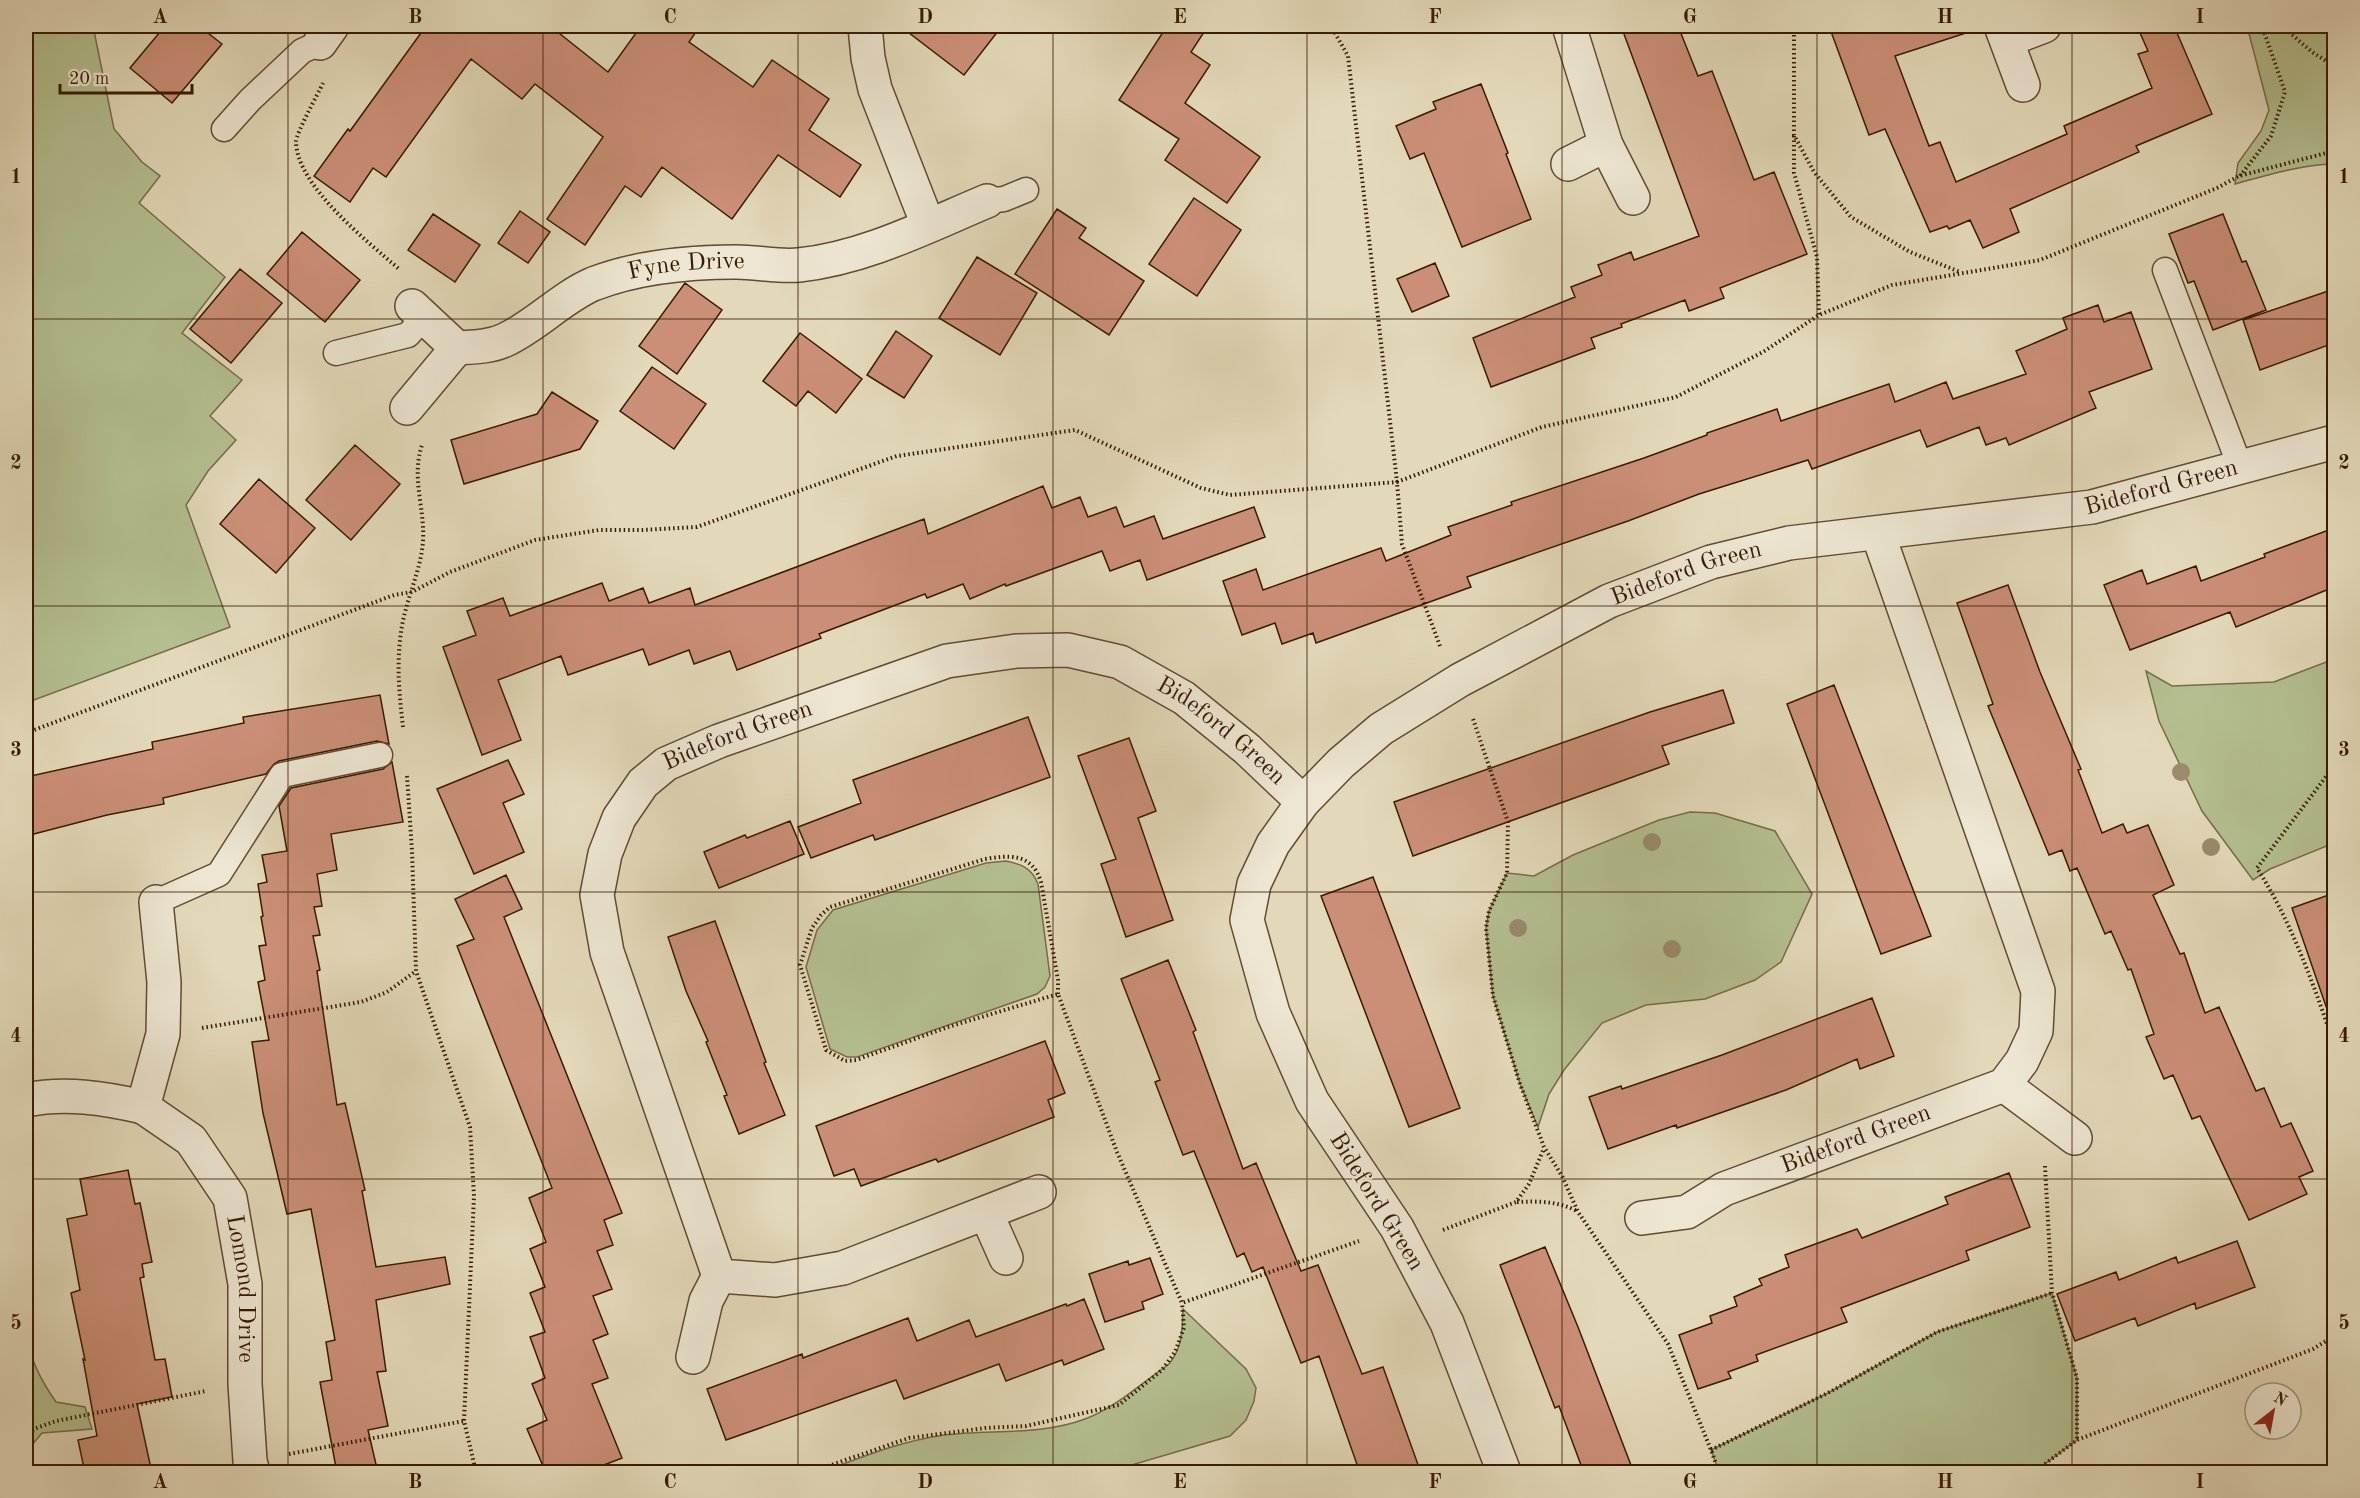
<svg xmlns="http://www.w3.org/2000/svg" width="2360" height="1498" viewBox="0 0 2360 1498" font-family="'Old Standard TT',serif">
<rect width="100%" height="100%" fill="#e3d9ba"/>
<filter id="stains"><feTurbulence type="fractalNoise" baseFrequency=".00333" numOctaves="4"/><feColorMatrix values="0 0 0 0 .2 0 0 0 0 .09 0 0 0 0 .02 0 0 0 .5 -.17"/></filter>
<radialGradient id="worn" r=".72"><stop offset=".6" stop-color="#630" stop-opacity="0"/><stop offset="1" stop-color="#630" stop-opacity=".3"/></radialGradient>
<path fill="#b4bf90" stroke="#766c49" stroke-width="1.5" d="M26,26H93L114,129L142,162L160,176L139,203L225,277L182,333L242,380L210,416L236,440L208,471L186,505L230,627L26,703Z
M2247,26H2334V164C2300,165 2267,175 2235,184L2238,163L2261,131L2269,110Z
M2334,659V843L2270,869L2253,880L2202,811L2159,721L2146,671L2172,686L2274,682Z
M1690,812L1715,813L1775,831L1812,894L1781,962L1755,980L1705,999L1646,1005L1602,1023L1564,1070L1549,1094L1538,1127L1520,1084L1493,996L1486,928L1489,911L1507,873L1534,876L1573,855L1659,820Z
M1006,861C1021,864 1032,868 1038,884L1050,976L1045,987L1037,994L857,1057H847L830,1049L806,967L817,930L833,910L986,863Z
M2052,1293L2077,1378V1440L2034,1472H1719L1711,1450L1828,1393L1937,1332Z
M1183,1309L1246,1369L1256,1388L1254,1401L1246,1420L1230,1436L1108,1472H822C862,1457 901,1441 944,1435C990,1429 1040,1436 1085,1419C1115,1408 1143,1382 1169,1364C1183,1347 1182,1330 1183,1309Z
M26,1328C28,1356 40,1379 56,1402L85,1407L92,1429L42,1433L26,1452Z"/>
<path fill="#cb8f77" stroke="#381a02" stroke-width="1.5" d="M165,26H199L222,44L172,103L130,68Z
M426,26H550L608,72L641,26H700L689,42L753,87L772,60L829,99L809,130L861,165L840,197L778,155L732,219L662,167L641,197L625,186L585,245L547,219L603,137L535,84L522,99L471,59L386,177L373,168L350,202L314,176L348,129L350,131Z
M900,26H1002L964,75Z
M1167,26H1208L1191,52L1210,65L1185,103L1260,157L1227,203L1165,160L1179,139L1119,100Z
M1621,26H1678L1698,76L1712,71L1754,180L1774,172L1807,254L1720,288L1724,298L1689,311L1685,300L1621,324L1622,327L1591,338L1595,348L1491,387L1473,338L1575,297L1571,287L1602,275L1598,265L1631,252L1634,260L1699,236Z
M1829,26H1965L1966,33L1895,56L1929,146L1940,142L1956,182L2067,134L2064,126L2152,88L2138,54L2148,51L2137,26H2174L2212,114L2136,146L2139,152L2010,209L2019,232L1983,248L1970,220L1949,229L1947,226L1930,232L1885,129L1869,135Z
M1481,84L1508,153L1506,154L1531,219L1462,247L1424,153L1410,159L1396,126L1436,109L1433,102Z
M1194,198L1241,230L1197,296L1149,264Z
M1057,209L1086,228L1079,238L1144,281L1109,335L1015,274Z
M520,211L550,232L528,263L498,243Z
M433,214L480,245L455,282L408,250Z
M2223,214L2242,262L2246,261L2266,310L2213,330L2194,281L2188,283L2169,234Z
M302,232L360,280L325,322L267,274Z
M977,257L1037,293L1000,355L939,318Z
M1435,263L1449,296L1412,312L1397,279Z
M240,269L282,303L231,363L190,329Z
M685,283L722,310L677,374L639,346Z
M2334,289V343L2260,370L2243,320Z
M2098,305L2104,322L2131,312L2152,369L2089,392L2096,408L2009,445L2006,438L1986,445L1979,427L1927,447L1920,430L1812,469L1808,460L1699,494L1628,521L1501,565L1467,577L1471,587L1316,643L1313,633L1282,644L1275,623L1242,635L1223,581L1256,569L1263,590L1381,548L1386,561L1451,535L1448,527L1512,505L1511,502L1644,458L1707,435V433L1777,409L1781,421L1889,384L1895,402L1946,382L1953,399L2026,374L2016,351L2067,329L2063,318Z
M896,331L932,356L904,398L867,375Z
M800,333L862,379L836,413L808,391L796,406L763,381Z
M652,367L706,404L674,449L620,411Z
M552,392L598,421L580,449L464,484L451,440L537,414Z
M355,445L400,484L351,540L306,500Z
M259,479L315,528L276,573L220,524Z
M1043,486L1052,508L1080,497L1088,517L1116,507L1124,527L1154,516L1163,539L1254,507L1265,537L1147,580L1140,560L1110,571L1102,551L1006,586L1005,584L970,599L963,584L927,598L925,594L819,634L821,638L737,670L730,651L694,664L689,650L649,665L643,649L568,675L561,656L498,680L521,740L482,755L443,647L476,635L467,611L503,598L510,616L602,583L609,601L643,588L649,603L690,588L695,605L924,519L928,534Z
M2334,528V587L2236,627L2230,612L2130,650L2104,585L2142,570L2147,584L2196,566L2201,581L2265,557L2264,554Z
M2008,585L2040,672L2081,769L2078,770L2102,833L2123,824L2127,833L2148,825L2174,885L2153,895L2180,954L2184,953L2205,1013L2219,1007L2256,1091L2264,1088L2281,1127L2291,1123L2313,1171L2299,1177L2307,1194L2249,1220L2200,1116L2192,1119L2173,1075L2164,1079L2146,1037L2154,1034L2131,969L2128,970L2111,931L2105,934L2077,868L2070,871L2062,850L2049,855L1988,706L1993,704L1957,603Z
M1834,685L1931,936L1881,954L1787,704Z
M1723,690L1734,723L1662,746L1669,764L1413,856L1394,802L1650,712Z
M380,695L389,744L377,741L279,761L274,764L266,774L163,798L164,804L107,815L26,836V777L153,749L152,742L244,723L243,717Z
M1028,717L1050,777L875,840L873,835L811,858L798,827L861,803L853,780Z
M1129,738L1156,811L1138,818L1173,920L1126,937L1101,864L1116,859L1078,756Z
M508,760L524,794L503,803L524,852L474,874L437,789Z
M392,762L403,822L331,834L337,870L317,874L322,906L314,907L320,935L313,936L320,970L317,971L337,1105L345,1103L365,1190L362,1191L376,1267L445,1257L450,1284L376,1300L386,1371L377,1372L388,1426L368,1430L378,1473H337L320,1382L332,1380L326,1342L335,1340L311,1209L287,1214L263,1113L252,1042L269,1040L258,982L265,980L259,946L266,945L261,917L263,916L258,884L267,882L262,855L287,851L279,806L291,788L383,769Z
M790,821L804,854L719,888L704,852L745,835L747,838Z
M506,875L522,909L504,917L622,1213L604,1220L613,1245L597,1251L612,1289L593,1296L608,1334L593,1340L608,1378L592,1384L622,1458L604,1465L607,1473H546L527,1429L547,1420L532,1384L545,1378L530,1337L545,1332L530,1293L545,1287L530,1249L546,1242L529,1198L552,1188L457,946L474,939L455,899Z
M1373,877L1460,1108L1409,1127L1321,896Z
M2334,893V1014L2329,1015L2292,908Z
M715,921L766,1062L764,1063L785,1115L739,1134L724,1096L727,1095L706,1042L708,1041L686,991L668,937Z
M1168,960L1196,1030L1193,1032L1243,1169L1256,1163L1301,1271L1318,1265L1362,1374L1383,1367L1421,1473H1360L1319,1356L1301,1363L1263,1267L1252,1272L1244,1253L1237,1257L1194,1151L1183,1155L1155,1082L1160,1080L1121,979Z
M1872,998L1894,1056L1860,1069L1857,1059L1786,1090L1677,1128L1676,1125L1608,1149L1589,1097L1621,1086L1622,1089L1722,1055Z
M1045,1041L1065,1093L1048,1100L1054,1117L938,1162L936,1159L861,1186L854,1169L834,1176L816,1126Z
M128,1170L135,1204L140,1203L152,1262L142,1264L144,1277L140,1278L155,1360L165,1359L172,1397L137,1404L152,1473H85L78,1440L97,1436L83,1359L85,1360L71,1293L80,1290L67,1219L87,1215L80,1179Z
M2009,1173L2030,1227L1966,1251L1969,1260L1841,1308L1847,1322L1756,1355L1758,1361L1728,1372L1731,1378L1698,1389L1679,1335L1712,1323L1710,1316L1737,1306L1734,1297L1762,1285L1759,1279L1789,1267L1785,1255L1857,1229L1862,1238L1948,1204L1945,1197Z
M2237,1241L2255,1287L2196,1309L2195,1303L2138,1326L2135,1318L2075,1341L2057,1294L2116,1272L2119,1280L2176,1257L2178,1263Z
M1545,1247L1578,1327L1634,1473H1584L1559,1406L1555,1408L1500,1265Z
M1150,1258L1163,1294L1142,1302L1144,1309L1105,1322L1089,1274L1128,1261L1129,1265Z
M1084,1299L1104,1349L1064,1365L1062,1360L1006,1381L999,1364L904,1399L896,1380L726,1440L707,1389L802,1354L803,1358L908,1318L917,1341L969,1320L976,1337L1066,1304L1067,1306Z"/>
<g fill="none" stroke-linecap="round" stroke-linejoin="round">
<defs>
<path id="lane" d="M224,129L250,100L302,51L320,43
M987,201L1004,199L1026,190
M2165,270L2241,469
M336,353L408,335L424,317
M156,902L219,874L282,775L380,755"/>
<g id="street">
<path d="M865,26L868,58L875,89L928,225"/>
<path d="M1569,26L1606,145L1633,198"/>
<path d="M2001,26L2023,85"/>
<path d="M2007,40L2044,26"/>
<path d="M320,43L332,26"/>
<path d="M1568,164L1606,145"/>
<path d="M412,306L457,348"/>
<path id="s1" d="M407,408L457,348C473,347 490,347 505,340C537,325 561,298 593,284C637,267 689,262 736,262C757,262 779,267 799,265C865,258 927,226 987,201"/>
<path d="M2004,1085L2075,1138"/>
<path d="M26,1100C65,1092 104,1098 143,1107L163,1034L164,982L156,902"/>
<path id="s2" d="M143,1107L191,1140L230,1198L245,1284V1384L250,1461L253,1472"/>
<path id="s3" d="M1039,1192L843,1268L775,1280L719,1276L607,952L597,895L605,854L619,818L643,783L666,764L719,741L947,661L1016,651L1068,650L1120,662L1184,698L1247,749L1303,802"/>
<path d="M986,1213L1006,1258"/>
<path id="s4" d="M1642,1218L1687,1212L1724,1189L2004,1085L2022,1061L2036,1031L2038,991L1878,534"/>
<path d="M693,1357L706,1301L719,1276"/>
<path id="s5" d="M1504,1472L1447,1323L1397,1228L1312,1101L1273,1013L1247,920L1254,884L1273,844L1303,802L1341,763L1381,729L1460,680L1609,601L1711,562L1789,543L2092,507L2334,442"/>
</g>
</defs>
<use href="#lane" stroke="#634a30" stroke-width="27"/>
<use href="#street" stroke="#634a30" stroke-width="36"/>
<path stroke="#381a02" stroke-width="4" stroke-dasharray="1.5 3" stroke-linecap="butt" d="M1794,26V135L1814,172L1851,217L1910,252L1960,272
M2282,26L2312,52L2334,66
M323,83C318,94 296,133 296,142C297,186 367,241 399,269
M1794,136V173L1817,257L1819,315
M2240,176L2271,136L2285,92L2262,26
M1440,646L1402,544L1397,482L1542,427L1676,397L1763,352L1819,315L1892,285L2040,260L2217,188L2239,176L2334,151
M1473,719L1508,822L1507,873L1489,911L1486,928L1493,996L1520,1084L1544,1147L1562,1176L1578,1212L1668,1344L1711,1450L1719,1472
M403,727C399,693 396,660 402,626C407,597 421,570 423,541C425,508 411,478 422,445
M26,733L394,595L412,592L450,572L535,540L599,530H642L697,527L897,456L1075,430L1201,488L1230,495L1397,482L1348,56L1331,26
M2334,766L2257,868C2292,923 2313,983 2334,1044
M407,776L412,851L416,971L470,1127L474,1196L464,1421L476,1472
M1058,994V980L1041,882C1032,853 1010,855 985,859L830,907L821,915L812,928L800,965L826,1050L845,1061L856,1060L948,1027L1058,994L1117,1152L1182,1303L1359,1241
M202,1028L361,1002L387,992L416,971
M2045,1166L2052,1293L2077,1378V1440
M1517,1202C1539,1201 1557,1201 1577,1211
M1443,1230L1516,1202L1529,1184L1544,1148
M26,1437L34,1429L56,1421L206,1391
M1711,1450L1828,1393L1937,1332L2052,1293
M289,1454L464,1421
M811,1472L909,1438L985,1428L1026,1426L1119,1405L1162,1370L1175,1352L1184,1328L1182,1303
M2034,1472L2077,1440L2313,1349L2334,1336"/>
<use href="#lane" stroke="#ede6d2" stroke-width="24"/>
<use href="#street" stroke="#ede6d2" stroke-width="33"/>
</g>
<g fill="#998b6c">
<circle cx="2181" cy="772" r="9"/>
<circle cx="1652" cy="842" r="9"/>
<circle cx="2211" cy="847" r="9"/>
<circle cx="1518" cy="928" r="9"/>
<circle cx="1672" cy="949" r="9"/>
</g>
<path fill="none" stroke="#381a02" stroke-width="1.5" stroke-opacity="0.55" d="M288,26V1472M543,26V1472M798,26V1472M1053,26V1472M1307,26V1472M1562,26V1472M1817,26V1472M2072,26V1472M26,319H2334M26,606H2334M26,892H2334M26,1179H2334"/>
<g text-anchor="middle" dominant-baseline="central" stroke-width="4.5" stroke-linejoin="round" paint-order="stroke">
<g font-size="24" fill="#381a02" stroke="#ede6d2">
<text stroke="none"><textPath href="#s1" startOffset="327">Fyne Drive</textPath></text>
<text stroke="none"><textPath href="#s5" startOffset="1680">Bideford Green</textPath></text>
<text stroke="none"><textPath href="#s5" startOffset="1196">Bideford Green</textPath></text>
<text stroke="none"><textPath href="#s3" startOffset="1486">Bideford Green</textPath></text>
<text stroke="none"><textPath href="#s3" startOffset="966">Bideford Green</textPath></text>
<text stroke="none"><textPath href="#s4" startOffset="230">Bideford Green</textPath></text>
<text transform="translate(1376 1202) rotate(58)">Bideford Green</text>
<text stroke="none"><textPath href="#s2" startOffset="220">Lomond Drive</textPath></text>
</g>
</g>
<rect width="2360" height="1498" fill="none" stroke="#e3d9ba" stroke-width="66"/>
<g transform="translate(2273 1411) rotate(31)"><circle r="28" fill="#ede6d2" stroke="#a5947f" stroke-width="1.5"/>
<path d="M0-4.5L10 22L0 15L-10 22Z" fill="#8f2418"/>
<text y="-9" font-size="16" font-weight="bold" text-anchor="middle" fill="#381a02">N</text>
</g>
<path d="M60 84v9h132v-9" fill="none" stroke="#381a02" stroke-width="3"/>
<text x="69" y="84" font-size="18" fill="#381a02" stroke="#ede6d2" stroke-width="4.5" paint-order="stroke">20 m</text>
<rect x="33" y="33" width="2294" height="1432" fill="none" stroke="#381a02" stroke-width="2"/>
<g font-size="20" text-anchor="middle" font-weight="bold" fill="#381a02">
<text x="160" y="23">A</text>
<text x="415" y="23">B</text>
<text x="670" y="23">C</text>
<text x="925" y="23">D</text>
<text x="1180" y="23">E</text>
<text x="1435" y="23">F</text>
<text x="1690" y="23">G</text>
<text x="1945" y="23">H</text>
<text x="2200" y="23">I</text>
<text x="16" y="183">1</text>
<text x="2344" y="183">1</text>
<text x="16" y="469">2</text>
<text x="2344" y="469">2</text>
<text x="16" y="756">3</text>
<text x="2344" y="756">3</text>
<text x="16" y="1042">4</text>
<text x="2344" y="1042">4</text>
<text x="16" y="1329">5</text>
<text x="2344" y="1329">5</text>
<text x="160" y="1488">A</text>
<text x="415" y="1488">B</text>
<text x="670" y="1488">C</text>
<text x="925" y="1488">D</text>
<text x="1180" y="1488">E</text>
<text x="1435" y="1488">F</text>
<text x="1690" y="1488">G</text>
<text x="1945" y="1488">H</text>
<text x="2200" y="1488">I</text>
</g>
<rect width="100%" height="100%" filter="url(#stains)"/>
<rect width="100%" height="100%" fill="url(#worn)"/>
</svg>
